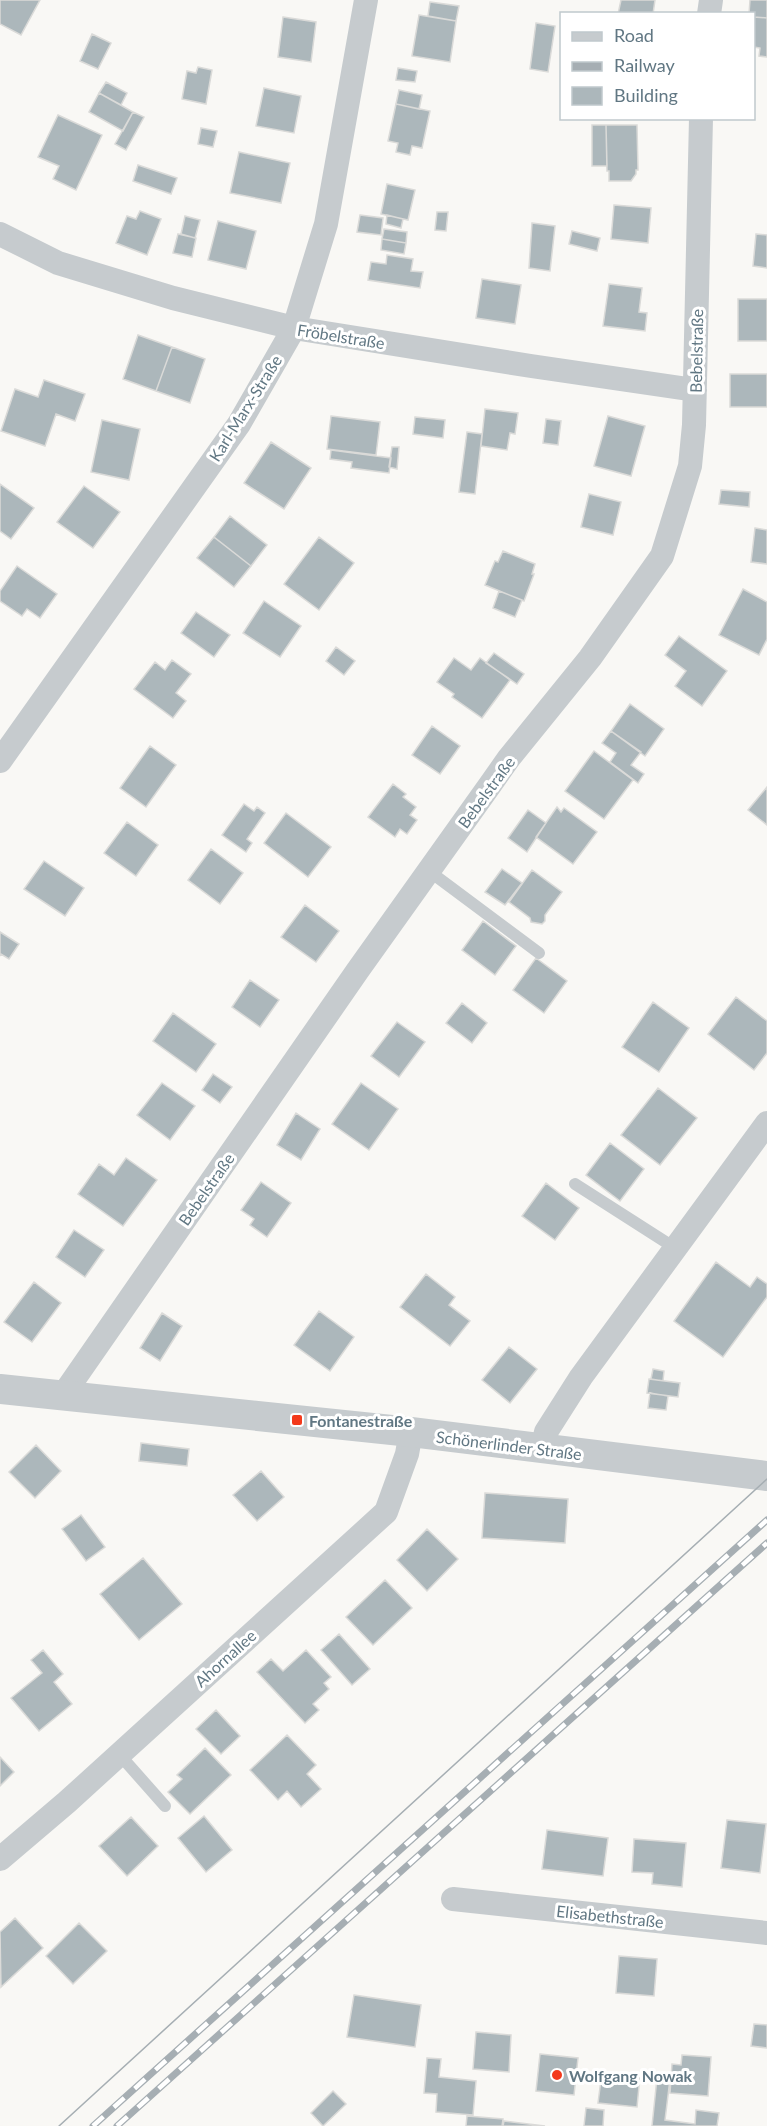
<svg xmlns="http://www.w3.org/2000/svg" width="767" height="2126" viewBox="0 0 767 2126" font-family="Lato,sans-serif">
<rect width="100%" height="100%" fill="#f9f8f5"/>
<path fill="#acb7bb" stroke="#dadad8" stroke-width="1.5" d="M0,0H40L21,35L0,24Z
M621,0H655L653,14H618Z
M750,0H767V18L754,17V14H749Z
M430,2L459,6L456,21L428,16Z
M419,15L456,21L450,62L412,56Z
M283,17L316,22L311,62L278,57Z
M754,17L767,18V57L759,56L760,48L754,47Z
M536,23L555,26L548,72L530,69Z
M92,34L111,43L98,69L80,61Z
M198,67L212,70L206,104L182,99L187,71L196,73Z
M398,68L417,71L415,82L396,80Z
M106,82L127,93L121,105L99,93Z
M264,88L301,96L294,133L256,126Z
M399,90L422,95L419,109L396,104Z
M99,93L133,112L123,131L89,112Z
M396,104L430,111L422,148L412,146L410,155L396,152L398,143L388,141Z
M133,112L144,117L126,150L115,144Z
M58,115L102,135L76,190L53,179L59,166L38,157Z
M592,125H606L607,166H592Z
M606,125H637L638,170H636V174L631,181H609V171H607Z
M201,128L217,131L213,147L198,144Z
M239,152L290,163L281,203L230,193Z
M138,165L177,178L171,194L133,181Z
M387,184L415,190L408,220L381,214Z
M614,205L651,208L648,243L611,239Z
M140,211L161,219L147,255L116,243L127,216L136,219Z
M437,212H448L446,231L435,230Z
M360,215L383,218L381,235L357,232Z
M387,215L403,219L401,228L386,224Z
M185,216L200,220L195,238L181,234Z
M218,221L256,231L246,269L208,260Z
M532,223L555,226L550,271L529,268Z
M384,229L407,232L406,243L382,239Z
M572,231L600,238L597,251L569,244Z
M178,234L196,238L192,257L173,253Z
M756,234L767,235V268L753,266Z
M382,239L406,243L404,254L381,250Z
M387,255L413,259L411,271L423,272L420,288L368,280L371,262L386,264Z
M482,279L521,285L515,324L476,318Z
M609,284L642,288L639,312L647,313L645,331L603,326Z
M738,299H767V341H738Z
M138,335L172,347L156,391L123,379Z
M172,347L205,359L190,403L156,391Z
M730,374H767V407H730Z
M44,380L85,394L75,421L56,414L45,446L1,431L15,389L38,397Z
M485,409L518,413L515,434L510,433L507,450L481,446Z
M331,416L380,422L376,455L327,449Z
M608,416L645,426L631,476L594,466Z
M415,417L445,420L443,438L413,434Z
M546,419L561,421L558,445L543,443Z
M102,420L140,429L129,480L91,472Z
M467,432L482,434L475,494L459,492Z
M271,442L311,468L284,509L244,483Z
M392,447H399L397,469L389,467Z
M331,450L391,458L389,473L351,468L352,462L330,459Z
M0,484L34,508L11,539L0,531Z
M84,486L120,512L93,548L57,522Z
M721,490L750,492L749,507L719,504Z
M589,494L621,502L613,535L581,527Z
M230,516L267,545L251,566L214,537Z
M755,528L767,530V564L751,562Z
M214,537L251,566L234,587L197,558Z
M319,537L354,563L319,610L284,584Z
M503,551L535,564L532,574H534L524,601L485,585L495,561L498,562Z
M17,566L57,594L40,618L27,609L22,616L0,601V591Z
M743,589L767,602V639L759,655L719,635Z
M499,591L522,600L515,617L493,608Z
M264,601L301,626L280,657L243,633Z
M196,612L230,635L214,657L181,633Z
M679,636L727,671L702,706L675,686L686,671L665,655Z
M336,647L355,661L344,675L326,661Z
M494,653L524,674L517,684L486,663Z
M454,658L471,670L480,658L510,680L482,718L452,697L454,694L437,682Z
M172,660L191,674L176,693L186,701L173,718L134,689L155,662L165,670Z
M630,704L664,729L645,756L611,731Z
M432,726L460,746L440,774L412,755Z
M611,731L641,752L631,765L644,774L638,783L610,762L616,753L602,743Z
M150,746L176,765L146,807L120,788Z
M594,751L633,780L604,819L565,791Z
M393,784L406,794L403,797L416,807L410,815L417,820L407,834L400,829L395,837L368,817Z
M767,787V825L748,810Z
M244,804L254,811L257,807L265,813L247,839L252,843L246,852L222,835Z
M557,807L561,812L564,808L597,832L573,864L536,837Z
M528,810L546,823L527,852L508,838Z
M286,813L331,847L308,877L264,843Z
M127,822L158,845L136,876L104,853Z
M211,849L243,873L220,904L188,880Z
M44,861L84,888L65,916L24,889Z
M502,869L522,883L505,905L485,892Z
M532,870L562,892L545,915V921L542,924L531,922L530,918L509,902Z
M305,905L339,931L316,962L281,937Z
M483,921L516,946L495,975L462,950Z
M0,932L19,944L9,959L1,954L0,956Z
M536,958L567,981L544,1013L513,990Z
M250,980L279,1000L260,1027L232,1007Z
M736,997L767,1021V1053L754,1070L708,1034Z
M653,1002L689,1028L659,1072L622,1047Z
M462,1003L487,1023L472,1043L446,1023Z
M173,1013L216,1044L196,1072L153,1041Z
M397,1022L425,1042L399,1077L371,1056Z
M213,1074L232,1087L220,1103L202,1090Z
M162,1083L195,1106L170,1140L137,1115Z
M361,1083L398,1109L369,1150L332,1124Z
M658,1088L697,1118L660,1165L621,1135Z
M296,1113L320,1129L301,1160L277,1145Z
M610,1143L644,1169L620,1201L586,1175Z
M126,1158L157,1180L123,1226L78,1194L99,1164L114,1175Z
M261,1182L291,1203L267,1237L250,1225L254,1219L241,1210Z
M546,1183L579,1208L555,1240L522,1216Z
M74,1230L104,1250L85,1277L56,1257Z
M716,1262L750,1287L757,1277L767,1284V1297L723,1357L674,1321Z
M426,1274L455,1297L449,1305L470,1321L450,1346L400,1307Z
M34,1282L61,1303L32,1342L4,1322Z
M319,1311L354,1337L330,1371L294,1345Z
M162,1313L182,1326L160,1361L140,1348Z
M509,1347L537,1369L510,1403L482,1380Z
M653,1369L664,1371L663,1381L651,1379Z
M649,1379L680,1383L678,1397L647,1393Z
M650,1393L668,1396L666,1410L648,1408Z
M141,1443L189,1449L187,1466L139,1461Z
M36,1445L61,1471L35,1498L9,1472Z
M261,1471L284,1497L257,1521L233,1495Z
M485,1493L568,1499L565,1543L482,1538Z
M81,1515L105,1547L86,1561L62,1529Z
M427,1529L458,1559L427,1591L397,1560Z
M143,1558L182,1604L139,1640L100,1594Z
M385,1580L412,1608L373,1645L346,1617Z
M339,1634L370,1669L352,1685L321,1650Z
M43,1650L63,1674L54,1682L72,1704L39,1731L11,1698L42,1673L31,1660Z
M306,1650L331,1677L324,1683L329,1689L313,1704L319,1710L305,1723L257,1672L271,1659L283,1671Z
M216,1710L240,1736L221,1754L196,1729Z
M287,1735L316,1765L307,1774L321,1789L301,1807L287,1791L278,1800L250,1770Z
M205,1748L231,1775L190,1814L168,1792L182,1779L177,1775Z
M0,1757L14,1772L0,1786Z
M204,1816L232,1850L206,1872L178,1838Z
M131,1817L158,1846L127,1876L99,1846Z
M727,1820L766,1824L760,1873L721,1868Z
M547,1830L608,1838L603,1876L542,1869Z
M634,1839L686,1843L682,1887L652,1884L653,1873L632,1872Z
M15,1918L43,1948L1,1987L0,1932Z
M79,1923L107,1951L73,1984L46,1956Z
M619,1956L657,1959L654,1996L616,1993Z
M354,1995L421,2005L415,2047L347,2037Z
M754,2024L767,2025V2048L751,2046Z
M476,2032L511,2035L509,2072L473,2069Z
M540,2054L578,2058L574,2095L536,2091Z
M682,2055L711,2057L708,2096L670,2093L672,2064L681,2065Z
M427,2058L441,2059L439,2077L476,2081L473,2115L436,2112L437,2094L424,2093Z
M602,2072L640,2076L637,2107L598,2103Z
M657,2078L670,2079L665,2120L695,2124L696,2110L719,2113L717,2126H652Z
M333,2091L346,2104L323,2126L311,2113Z
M586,2108L604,2110L603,2126H584Z
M467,2116L503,2119L502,2126H466Z
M504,2121L545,2126H503Z"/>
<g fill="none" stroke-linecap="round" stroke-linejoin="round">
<path stroke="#c6cbce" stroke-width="12" d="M429,871L539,953
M575,1184L675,1248
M119,1754L165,1806"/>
<path stroke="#c6cbce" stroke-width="24" d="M709,14L711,0
M0,234L58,263L173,298L294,328L531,366L695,390
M0,761L239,424L294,328L326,224L366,0
M63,1395L358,970L490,785L509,758L590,658L662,556L690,466L694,425L701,118
M542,1449L546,1432L581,1377L767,1123
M0,1859L67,1802L386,1512L407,1454L411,1432
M453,1899L767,1933"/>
<path stroke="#c6cbce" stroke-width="30" d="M0,1389L411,1432L767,1476"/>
<path stroke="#a6aeb3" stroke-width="1.5" d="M59,2126L767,1479"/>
<defs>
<path id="rail" d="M93,2126L767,1520
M117,2126L767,1543"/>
</defs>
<use href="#rail" stroke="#a6aeb3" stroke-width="7"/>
<use href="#rail" stroke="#fff" stroke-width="4.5" stroke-dasharray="14" stroke-linecap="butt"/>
</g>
<g fill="#f3391b" stroke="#fff" stroke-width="2">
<rect x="291" y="1414" width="12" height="12" rx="3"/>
<circle cx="557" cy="2075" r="6"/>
</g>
<g text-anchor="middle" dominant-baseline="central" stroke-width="6" stroke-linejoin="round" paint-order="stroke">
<g font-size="16" fill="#617783" stroke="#fff">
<text transform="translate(341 336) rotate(9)">Fröbelstraße</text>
<text transform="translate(696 351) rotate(-89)">Bebelstraße</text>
<text transform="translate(245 408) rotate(-58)">Karl-Marx-Straße</text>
<text transform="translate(486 792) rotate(-54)">Bebelstraße</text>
<text transform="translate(206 1189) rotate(-55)">Bebelstraße</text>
<text transform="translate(509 1445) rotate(7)">Schönerlinder Straße</text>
<text transform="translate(225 1658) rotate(-42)">Ahornallee</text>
<text transform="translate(610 1916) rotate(6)">Elisabethstraße</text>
</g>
<g font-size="16" font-weight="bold" fill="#617783" stroke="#fff" text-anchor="start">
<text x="309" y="1420">Fontanestraße</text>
<text x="569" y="2075">Wolfgang Nowak</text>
</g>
</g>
<rect x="560" y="12" width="195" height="108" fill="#ffffff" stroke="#c0c9cd" stroke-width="1.5"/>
<rect x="572" y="32" width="30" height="9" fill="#c6cbce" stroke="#c0c9cd" stroke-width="1.5"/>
<text x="614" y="42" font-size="18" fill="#617783">Road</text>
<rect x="572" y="62" width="30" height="9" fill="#a6aeb3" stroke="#c0c9cd" stroke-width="1.5"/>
<text x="614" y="72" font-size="18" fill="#617783">Railway</text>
<rect x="572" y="87" width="30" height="18" fill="#acb7bb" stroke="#c0c9cd" stroke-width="1.5"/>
<text x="614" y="102" font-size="18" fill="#617783">Building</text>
</svg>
